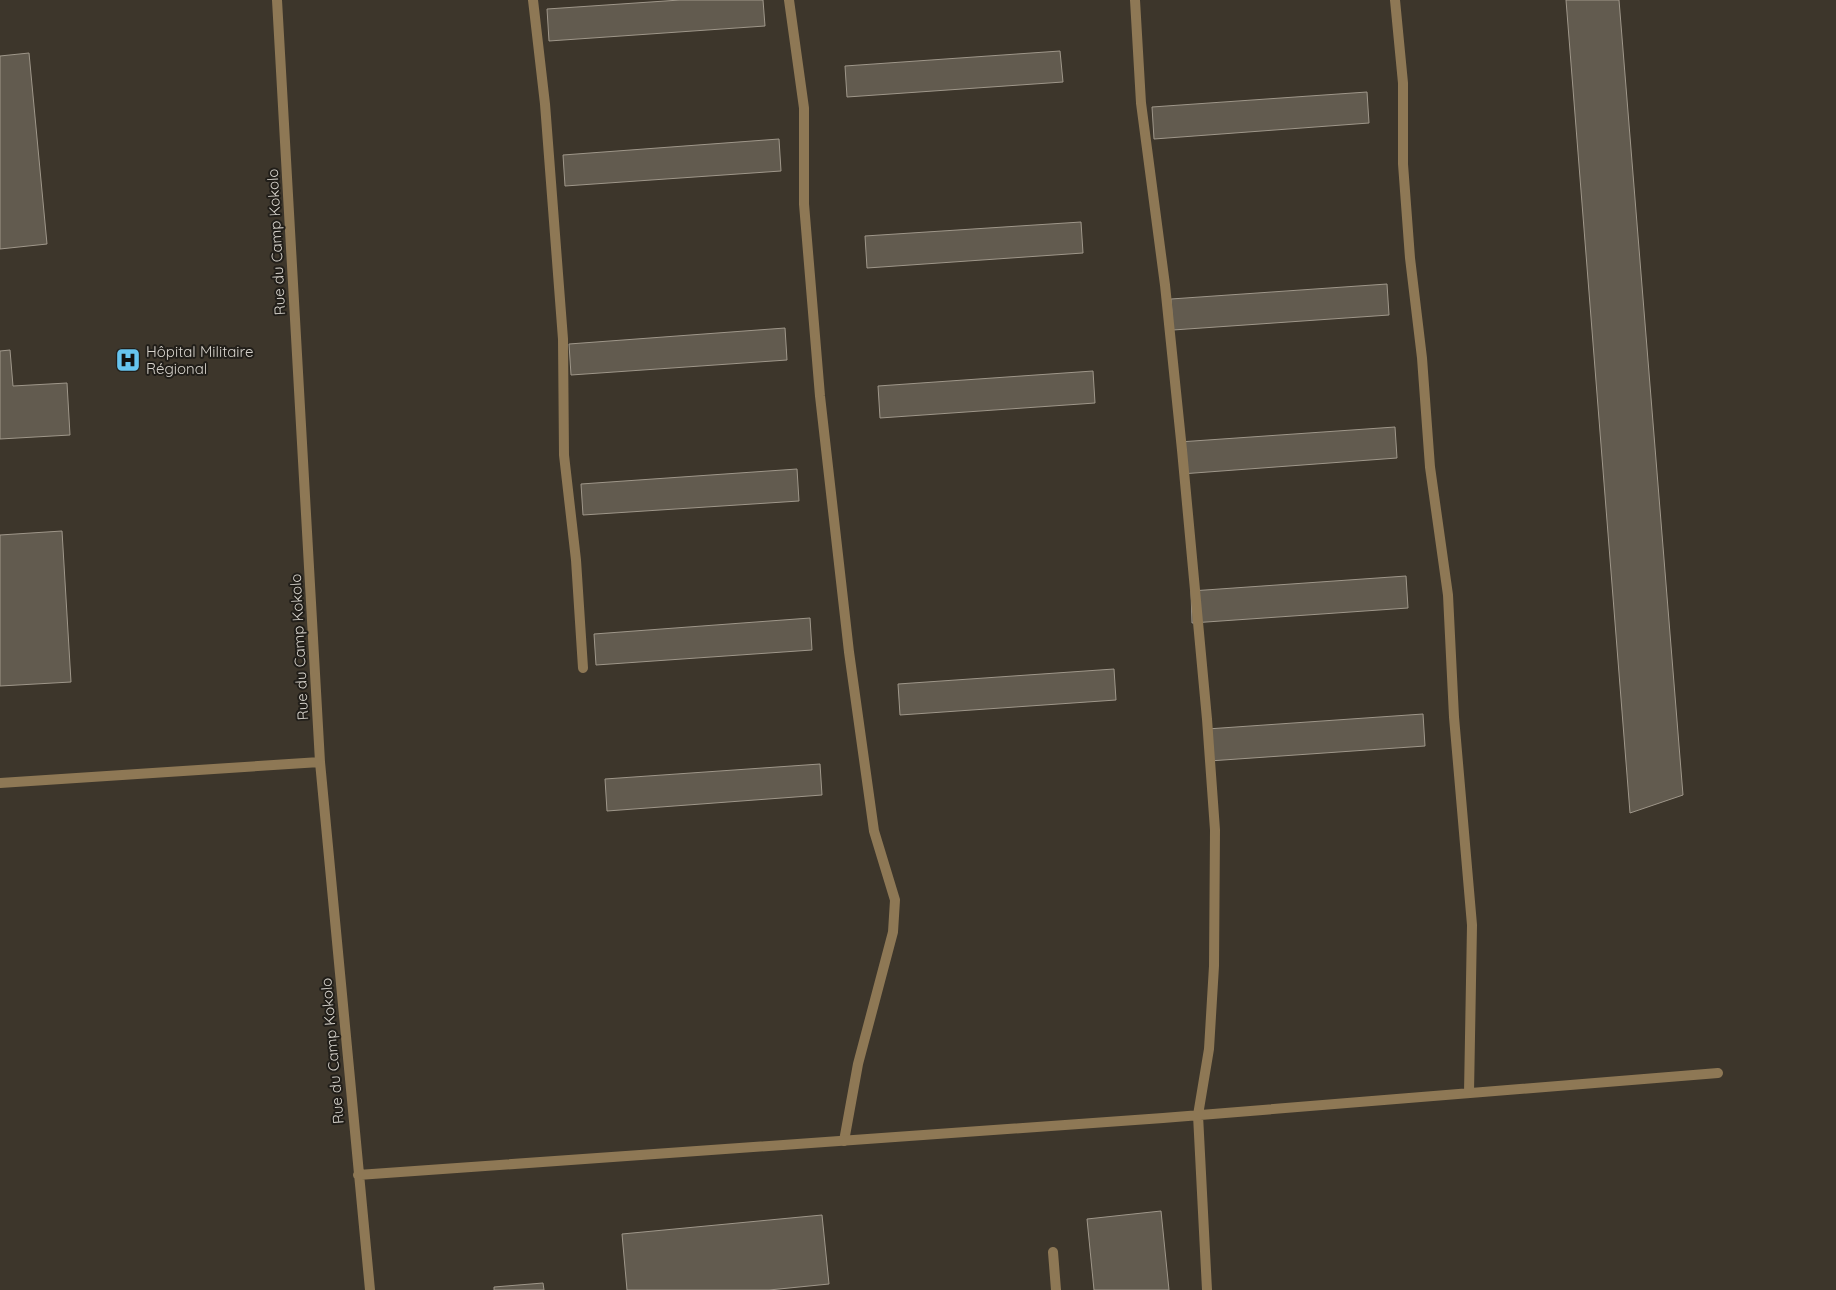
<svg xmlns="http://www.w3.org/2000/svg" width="1836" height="1290" viewBox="0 0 1836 1290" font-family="Quicksand,sans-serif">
<rect width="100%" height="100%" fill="#3d362b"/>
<path fill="#625b4f" stroke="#9f978a" d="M680,0H763L765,26L549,41L547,9Z
M1566,0H1619L1683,795L1630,813Z
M1060,51L1063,82L847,97L845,66Z
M29,53L47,244L0,249V56Z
M1367,92L1369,123L1154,139L1152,107Z
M779,139L781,171L565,186L563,155Z
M1081,222L1083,253L867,268L865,236Z
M1387,284L1389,315L1173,330L1171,299Z
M785,328L787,360L571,375L569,344Z
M10,350L13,386L67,383L70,435L0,439V351Z
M1093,371L1095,403L880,418L878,386Z
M1395,427L1397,458L1181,474L1179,442Z
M797,469L799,501L583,515L581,484Z
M62,531L71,682L0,686V535Z
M1406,576L1408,608L1192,623L1191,591Z
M810,618L812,650L596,665L594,634Z
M1114,669L1116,700L900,715L898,684Z
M1423,714L1425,746L1209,761L1207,729Z
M820,764L822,795L607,811L605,779Z
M1161,1211L1169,1290H1094L1087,1219Z
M822,1215L829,1284L769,1290H627L622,1234Z
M543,1283L544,1290H494V1287Z"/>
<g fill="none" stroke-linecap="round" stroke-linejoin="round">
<path stroke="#8e7855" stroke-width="10" d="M533,0L545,104L563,339L564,455L576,560L583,668
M789,0L804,108V204L820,396L849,652L874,831L895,900L893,932L858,1064L844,1141"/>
<path stroke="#8e7855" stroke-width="10" d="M277,0L320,762L370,1290
M1135,0L1141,103L1165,285L1182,450L1207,719L1215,830L1214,966L1209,1049L1198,1115L1207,1290
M1395,0L1403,83V164L1410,258L1422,358L1430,467L1448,595L1454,717L1472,925L1469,1093
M0,783L320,762
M358,1175L1163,1118L1718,1073
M1053,1252L1056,1290"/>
</g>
<defs>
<symbol id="hospital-square" viewBox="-11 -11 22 22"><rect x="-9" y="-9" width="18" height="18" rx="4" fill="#66c4ef" stroke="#211e19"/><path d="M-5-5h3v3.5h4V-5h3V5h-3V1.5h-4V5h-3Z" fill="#111"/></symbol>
</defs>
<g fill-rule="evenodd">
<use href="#hospital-square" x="114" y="346" width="28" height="28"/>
</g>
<g text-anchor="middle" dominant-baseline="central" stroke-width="4" stroke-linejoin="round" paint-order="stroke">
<g font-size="15" fill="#d7d3cc" stroke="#211e19">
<text transform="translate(276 242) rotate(-93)">Rue du Camp Kokolo</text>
<text transform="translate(299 647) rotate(-93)">Rue du Camp Kokolo</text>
<text transform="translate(332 1051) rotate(-95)">Rue du Camp Kokolo</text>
</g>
<g font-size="15" fill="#d7d3cc" stroke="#211e19" text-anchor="start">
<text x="146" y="351">Hôpital Militaire<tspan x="146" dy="17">Régional</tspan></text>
</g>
</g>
</svg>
